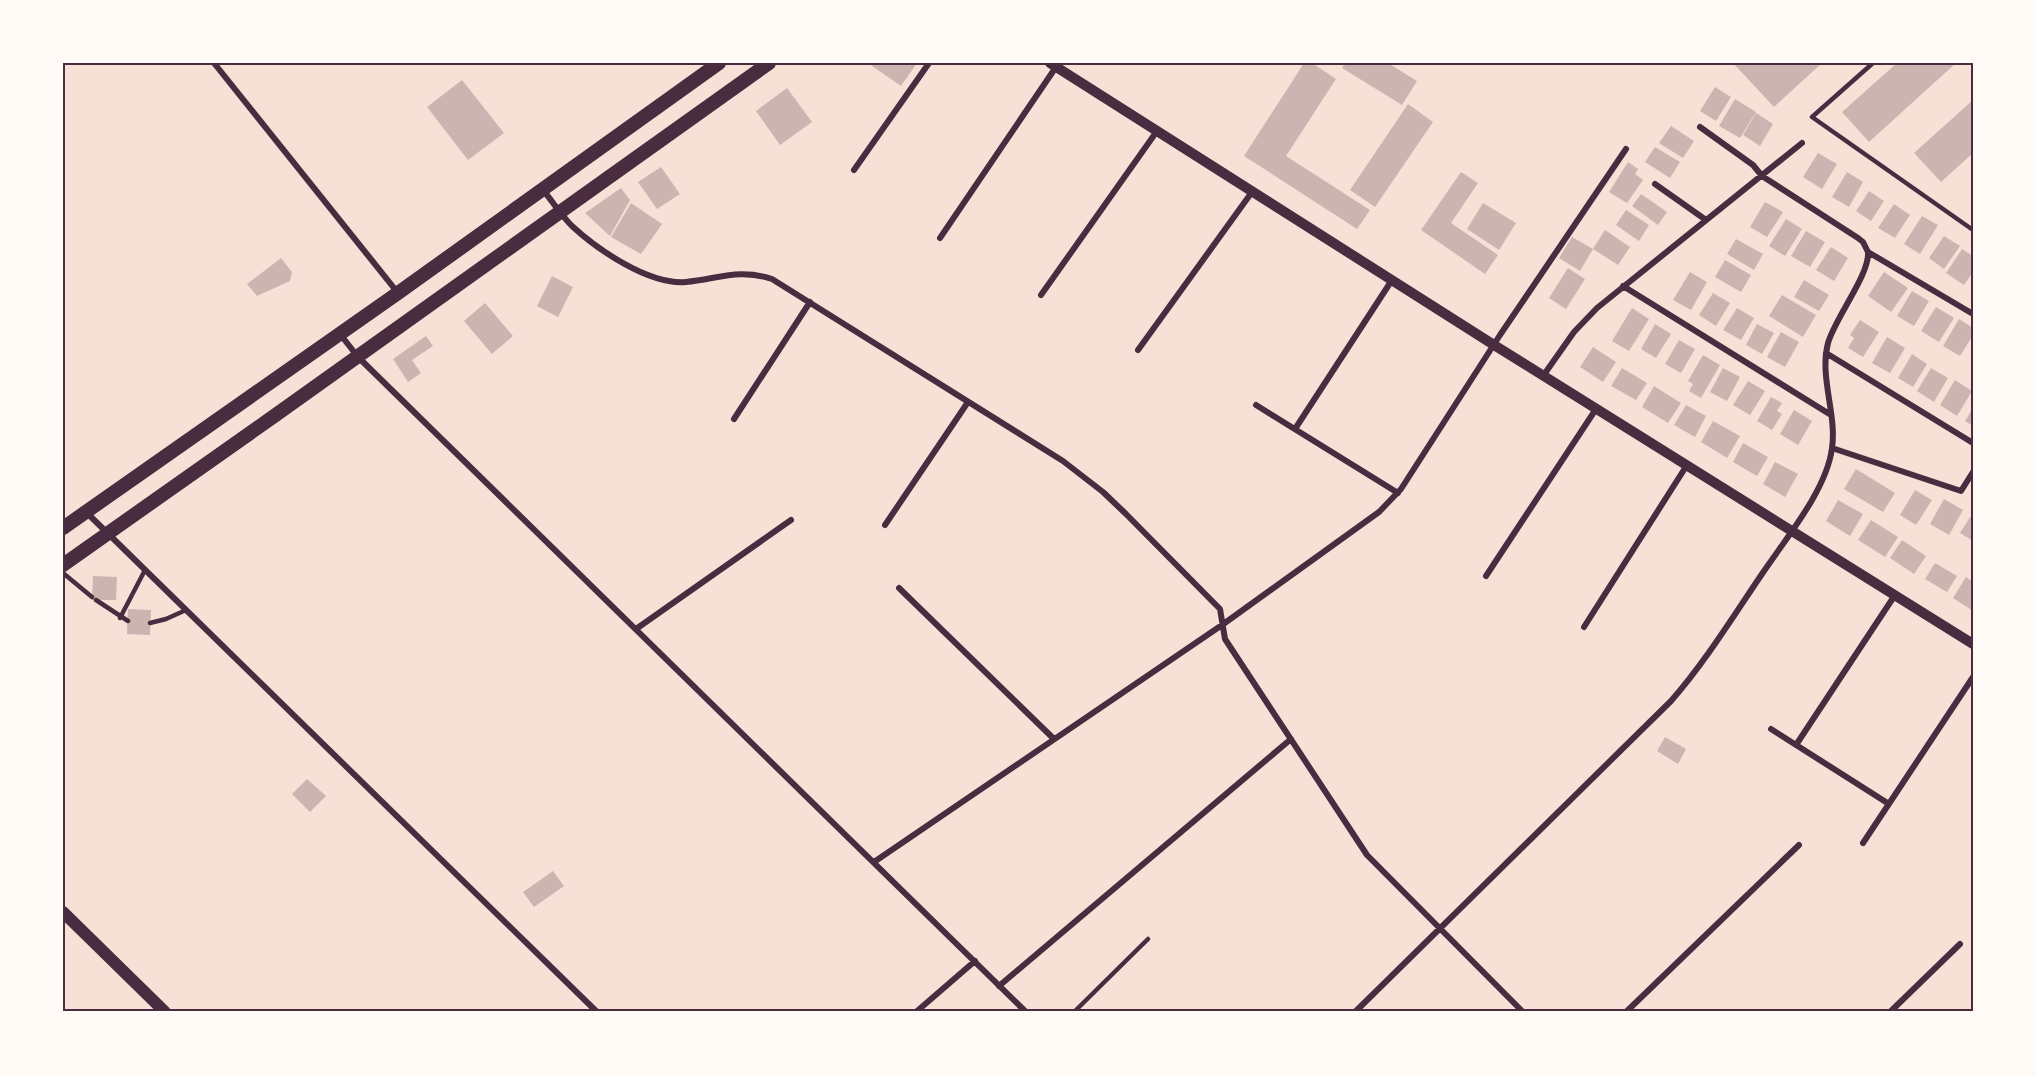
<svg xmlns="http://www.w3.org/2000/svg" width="2036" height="1075" viewBox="0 0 2036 1075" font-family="Spectral,serif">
<rect width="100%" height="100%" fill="#f7e1d7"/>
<path fill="#ccb4b1" d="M874,63H917L901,86L872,66Z
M1304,63H1312L1336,79L1286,156L1370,210L1357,229L1244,156Z
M1345,63H1388L1417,81L1402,105L1342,68Z
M1733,63H1822L1774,107Z
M1897,63H1956L1869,142L1842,112Z
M462,80L504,133L468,160L427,107Z
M1715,87L1731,97L1716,121L1700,111Z
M787,88L812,122L780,145L756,111Z
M1735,99L1756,112L1740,138L1719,126Z
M1973,100V153L1941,182L1914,153Z
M1408,104L1433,122L1375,207L1350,190Z
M1756,113L1773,124L1760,146L1743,135Z
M1671,126L1694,141L1683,158L1659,143Z
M1655,147L1680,162L1670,178L1645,162Z
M1818,153L1837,164L1822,189L1803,177Z
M1628,162L1638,169L1635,174L1643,180L1627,203L1609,192Z
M661,167L680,194L657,209L638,182Z
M1461,172L1478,183L1451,223L1498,255L1485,274L1421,230Z
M1847,172L1863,182L1849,207L1832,197Z
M621,188L630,200L610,236L585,213Z
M1869,191L1884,201L1871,221L1856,211Z
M1641,194L1667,212L1658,225L1632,206Z
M1765,202L1783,212L1767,237L1750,227Z
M631,203L662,224L641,254L611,237Z
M1483,203L1516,223L1499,250L1467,229Z
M1894,204L1910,215L1895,238L1878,228Z
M1626,210L1649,225L1639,241L1616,225Z
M1922,216L1938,225L1920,254L1904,244Z
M1786,219L1802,229L1785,256L1769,246Z
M1605,230L1630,247L1618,265L1593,249Z
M1806,231L1825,242L1810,267L1791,256Z
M1944,236L1960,246L1944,269L1929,258Z
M1572,237L1593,249L1580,271L1559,258Z
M1736,239L1763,254L1754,270L1727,254Z
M1831,247L1848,258L1834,281L1816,270Z
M1962,249L1973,256V272L1964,285L1946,273Z
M281,258L292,272L290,281L257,296L247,284Z
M1725,260L1751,275L1741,292L1715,277Z
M1568,268L1585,279L1566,309L1549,298Z
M1690,272L1707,282L1691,310L1673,300Z
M1884,272L1908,288L1891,312L1868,296Z
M552,276L573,287L558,317L537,306Z
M1804,280L1829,295L1819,311L1794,297Z
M1912,291L1929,301L1914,326L1897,316Z
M1713,293L1730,303L1716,326L1699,315Z
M1782,295L1816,315L1803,337L1769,316Z
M485,303L513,336L492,354L464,321Z
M1936,307L1954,318L1939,342L1921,331Z
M1632,308L1649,319L1629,351L1612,341Z
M1737,308L1754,318L1741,340L1723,330Z
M1959,319L1973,328V335L1960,356L1943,346Z
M1860,320L1879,332L1863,357L1848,348L1854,338L1850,335Z
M1655,324L1671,334L1656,358L1641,349Z
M1757,324L1774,333L1762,354L1746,345Z
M1781,332L1799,342L1785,367L1767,357Z
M426,336L433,346L412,360L421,373L408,382L393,359Z
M1887,337L1905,348L1890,373L1872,363Z
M1679,340L1695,349L1681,373L1665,364Z
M1593,347L1616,362L1603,382L1580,367Z
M1912,354L1927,364L1913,387L1898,378Z
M1703,355L1720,365L1701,398L1689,391L1693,384L1688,381Z
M1622,368L1647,383L1636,400L1611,386Z
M1723,368L1740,377L1727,401L1710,392Z
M1931,368L1948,378L1934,402L1917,391Z
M1955,380L1972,391L1957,416L1940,405Z
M1748,381L1765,391L1750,415L1733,405Z
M1654,386L1681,403L1668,423L1642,407Z
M1771,397L1782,403L1777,411L1782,414L1772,430L1757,421Z
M1686,405L1706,416L1695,437L1674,425Z
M1973,408V426L1965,421Z
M1794,410L1812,421L1798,445L1780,434Z
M1713,421L1740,436L1727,458L1701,442Z
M1743,443L1768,457L1757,476L1733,462Z
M1775,462L1798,474L1785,497L1763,484Z
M1856,469L1895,493L1883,512L1844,489Z
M1915,490L1932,500L1916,525L1900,515Z
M1944,499L1963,510L1949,535L1930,524Z
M1838,500L1863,514L1850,536L1826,521Z
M1970,517L1973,519V541L1960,533Z
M1871,520L1898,537L1885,557L1858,540Z
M1902,540L1926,556L1914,574L1890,558Z
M1935,563L1957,576L1947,592L1925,579Z
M93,576L117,577L116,600H92Z
M1966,577L1973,582V611L1953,598Z
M128,609L151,610L150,635L127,634Z
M1665,737L1686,749L1678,764L1657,751Z
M307,779L326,796L310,812L292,794Z
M553,871L564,886L534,907L523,892Z"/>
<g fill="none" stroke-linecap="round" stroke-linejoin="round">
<path stroke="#4a2c40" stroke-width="4.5" d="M1873,63L1812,117L1973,230
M63,573L92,597
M96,600L128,621
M120,618L145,570
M150,623L166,619L186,610
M1074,1012L1148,939"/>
<path stroke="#4a2c40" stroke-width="6" d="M214,63L398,293
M1700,127L1753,165L1762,176L1858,238L1863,242L1868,252L1973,314
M854,170L929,63
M1655,184L1706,220
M543,190C553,202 561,215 572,226C598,250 649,285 686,282C718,279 739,268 772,279L1063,461L1103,492L1125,513L1220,609L1225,639L1367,855L1523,1012
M940,238L1056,67
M1623,286L1831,415
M1041,295L1157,131
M340,334L358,357L1026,1012
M1138,350L1252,192
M1826,353L1973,443
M1543,376L1574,332L1597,308L1802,143
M1256,405L1398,493
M734,419L810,302
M1295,429L1392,280
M1832,448L1961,491L1973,472
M86,512L597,1012
M885,525L968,402
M1486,576L1596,409
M899,588L1054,739
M1584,627L1687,465
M636,629L791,520
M1771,729L1889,804
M1796,745L1895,595
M1863,843L1973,677
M874,862L1222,625L1379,512L1401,489L1500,335L1626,149
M999,986L1291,739
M916,1012L975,961
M1355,1012L1671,701C1706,661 1734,615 1764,571C1787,537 1827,489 1832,448C1837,414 1819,377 1828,343C1835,318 1870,274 1868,252
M1626,1012L1799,845
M1890,1012L1960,944"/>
<path stroke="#4a2c40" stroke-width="10" d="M1050,63L1494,345L1973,644"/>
<path stroke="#4a2c40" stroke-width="12" d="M63,912L165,1012"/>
<path stroke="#4a2c40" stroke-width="14" d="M63,528L398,293L719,63
M63,565L277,414L769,63"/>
</g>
<rect width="2036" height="1075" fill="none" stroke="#fffaf5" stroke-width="129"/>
<rect x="64" y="64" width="1908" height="946" fill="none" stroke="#4a2c40" stroke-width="2"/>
</svg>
